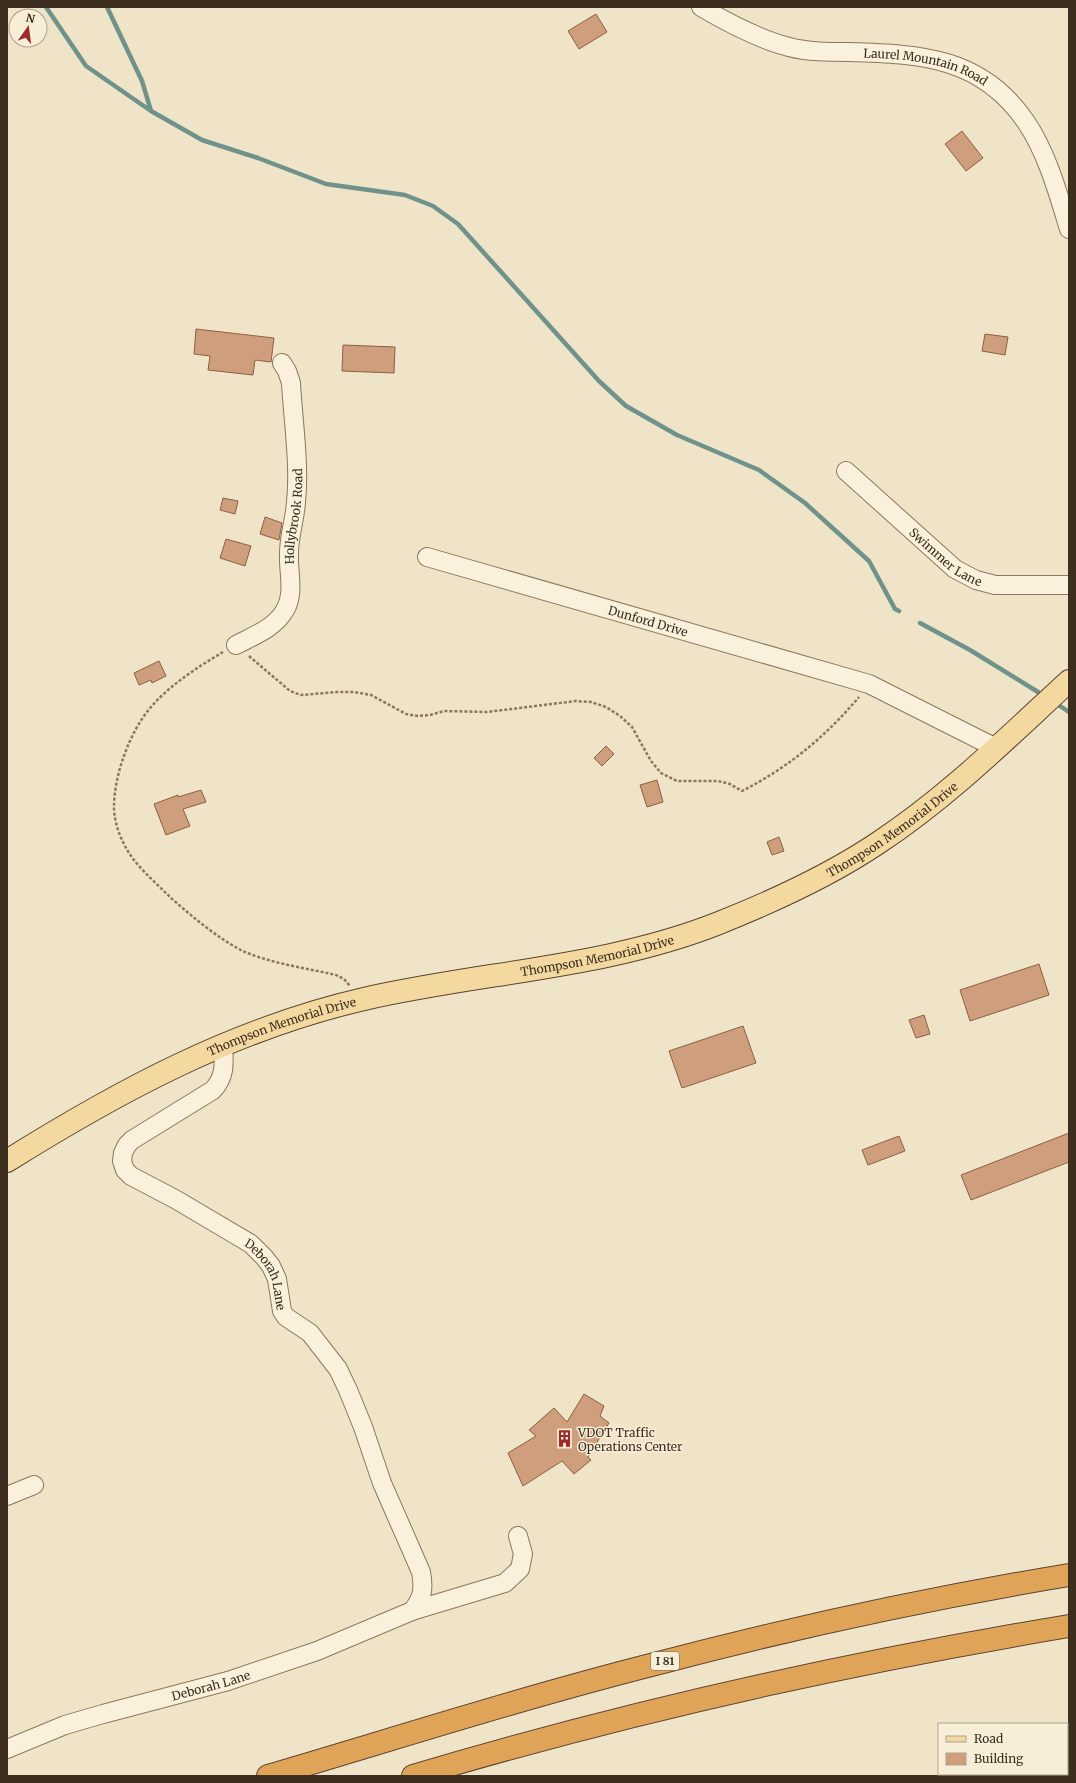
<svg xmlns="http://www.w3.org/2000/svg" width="1076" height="1783" viewBox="0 0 1076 1783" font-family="Merriweather,serif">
<rect width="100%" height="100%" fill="#f0e4c8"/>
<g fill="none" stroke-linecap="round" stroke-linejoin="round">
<path stroke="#6f938a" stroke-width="4.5" d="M46,7L86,66L151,111L202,140L258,158L326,184L405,195L433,206L458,224L599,381L626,406L677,435L759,470L805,503L869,561L895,609L899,611
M107,7L142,81L151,111
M920,623L970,650L1038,692
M1060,706L1069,712"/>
</g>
<path fill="#cf9f7d" stroke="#8d5f41" d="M596,14L607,32L579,49L568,31Z
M962,131L983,158L966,171L945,144Z
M196,329L274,338L271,362L255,360L253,375L208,370L210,356L194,354Z
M985,334L1008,337L1005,355L982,351Z
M343,345L395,347L394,373L342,371Z
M223,498L238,501L235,514L220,510Z
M265,517L282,523L279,540L260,534Z
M226,539L251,546L245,566L220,558Z
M159,661L166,676L152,683L151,680L139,685L134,673Z
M606,746L614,754L602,766L594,758Z
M657,780L663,802L647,807L640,785Z
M201,790L206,802L183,809L190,826L166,835L154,804L178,795V797Z
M779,837L784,851L772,855L767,842Z
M1039,964L1049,995L970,1021L960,990Z
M924,1015L930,1034L916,1038L909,1020Z
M743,1026L756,1063L682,1088L669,1051Z
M1069,1133V1162L971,1200L961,1175Z
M899,1136L905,1151L868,1165L862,1150Z
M584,1394L604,1406L600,1416L609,1423L588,1457L591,1460L574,1474L562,1461L523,1486L508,1453L536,1436L529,1430L554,1408L567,1422Z"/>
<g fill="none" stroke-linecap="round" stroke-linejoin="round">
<defs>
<g id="minor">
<path id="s1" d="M701,7C728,23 758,39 789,47C808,52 829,52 849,52C921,54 982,57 1026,122C1047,153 1058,193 1069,229"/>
<path id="s2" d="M846,471L955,569L976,580L995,585H1069"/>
<path id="s3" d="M427,557L869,684L996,748"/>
<path id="s4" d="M236,645C253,636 275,628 285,610C295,593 288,572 289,553C289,536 295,519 296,502C300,466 293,420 291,383L287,371L282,363"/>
<path id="s5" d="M223,1044C224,1062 226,1076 213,1090L132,1140L127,1145L123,1153L122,1161L125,1170L131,1176L175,1199L251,1244L264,1257L271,1266L277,1279L282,1311L286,1317L310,1333L338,1369L348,1390L363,1427L382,1483L421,1572C424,1588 423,1598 412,1611"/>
<path d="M7,1496L34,1485"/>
<path id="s6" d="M7,1749L65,1725L103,1714L228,1681L317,1651L412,1611L505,1583L520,1569L523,1554L518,1536"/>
</g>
<g id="major">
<path id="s7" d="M7,1161C119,1091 234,1029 364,999C481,972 606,968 719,923C774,901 829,876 878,843C948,797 1008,737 1069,681"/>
</g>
<path id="highway" d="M268,1776C397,1738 525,1697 655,1664C791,1628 930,1598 1069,1575
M413,1776C628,1712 847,1663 1069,1626"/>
</defs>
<use href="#minor" stroke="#8d765c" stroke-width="20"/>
<use href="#major" stroke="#5b4430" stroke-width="24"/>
<use href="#highway" stroke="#5b4430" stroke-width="24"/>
<path stroke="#8d765c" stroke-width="2.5" stroke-dasharray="3 2" stroke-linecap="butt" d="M223,652C198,667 171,684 151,707C130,731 114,775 114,807C114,819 118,832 123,842C133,864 153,880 170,897C190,915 221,941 245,952C274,964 306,968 336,975L344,979L350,986
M249,656L290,691L301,695L337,692H354L371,695L406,714L418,716L430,715L444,711L487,712L576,701L591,702L606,707L620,716L632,727L651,761L661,773L677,781H718L730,784L742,791C789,767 825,737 859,697"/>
<use href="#minor" stroke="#faf1dc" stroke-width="18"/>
<use href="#major" stroke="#f3d9a0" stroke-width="22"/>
<use href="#highway" stroke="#e0a458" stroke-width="22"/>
</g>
<defs>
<symbol id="building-bare" viewBox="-9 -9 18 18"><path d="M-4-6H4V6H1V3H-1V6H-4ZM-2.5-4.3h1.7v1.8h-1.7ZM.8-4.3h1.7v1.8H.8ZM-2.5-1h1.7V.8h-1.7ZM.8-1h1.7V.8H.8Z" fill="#9e2a2b" stroke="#f7eed8" stroke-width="2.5" paint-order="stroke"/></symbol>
</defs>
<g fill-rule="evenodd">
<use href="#building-bare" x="552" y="1426" width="25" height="25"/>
</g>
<g text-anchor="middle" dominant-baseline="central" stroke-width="3" stroke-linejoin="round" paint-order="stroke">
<rect fill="#f7eed8" stroke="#756857" stroke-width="1" x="651" y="1652" width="28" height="18" rx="3"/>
<g font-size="11" font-weight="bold" fill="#3d2e20">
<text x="665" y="1661">I 81</text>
</g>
<g font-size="12" fill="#3d2e20" stroke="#f7eed8">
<text stroke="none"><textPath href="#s1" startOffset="236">Laurel Mountain Road</textPath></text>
<text stroke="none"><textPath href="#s4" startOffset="156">Hollybrook Road</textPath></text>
<text stroke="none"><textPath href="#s2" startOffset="132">Swimmer Lane</textPath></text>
<text stroke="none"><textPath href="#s3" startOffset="230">Dunford Drive</textPath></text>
<text stroke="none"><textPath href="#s7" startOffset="955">Thompson Memorial Drive</textPath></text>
<text stroke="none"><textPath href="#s7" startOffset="631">Thompson Memorial Drive</textPath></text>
<text stroke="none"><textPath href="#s7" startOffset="307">Thompson Memorial Drive</textPath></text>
<text stroke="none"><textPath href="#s5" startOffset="359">Deborah Lane</textPath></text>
<text stroke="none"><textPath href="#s6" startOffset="214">Deborah Lane</textPath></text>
</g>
<g font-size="12" fill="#3d2e20" stroke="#f7eed8" text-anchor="start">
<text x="578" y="1432">VDOT Traffic<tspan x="578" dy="14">Operations Center</tspan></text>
</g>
</g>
<rect width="1076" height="1783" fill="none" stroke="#3d2e20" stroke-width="16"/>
<rect x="938" y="1723" width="130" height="52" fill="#f7eed8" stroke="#ada18e"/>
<rect x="946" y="1736" width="20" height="6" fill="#f3d9a0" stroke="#ada18e"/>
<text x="974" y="1743" font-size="12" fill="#3d2e20">Road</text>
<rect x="946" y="1753" width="20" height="12" fill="#cf9f7d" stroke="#ada18e"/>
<text x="974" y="1763" font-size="12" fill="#3d2e20">Building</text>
<g transform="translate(28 28) rotate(14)"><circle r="19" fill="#f7eed8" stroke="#ada18e"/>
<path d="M0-3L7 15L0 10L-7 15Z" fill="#9e2a2b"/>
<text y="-6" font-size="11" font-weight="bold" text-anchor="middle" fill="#3d2e20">N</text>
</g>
</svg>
